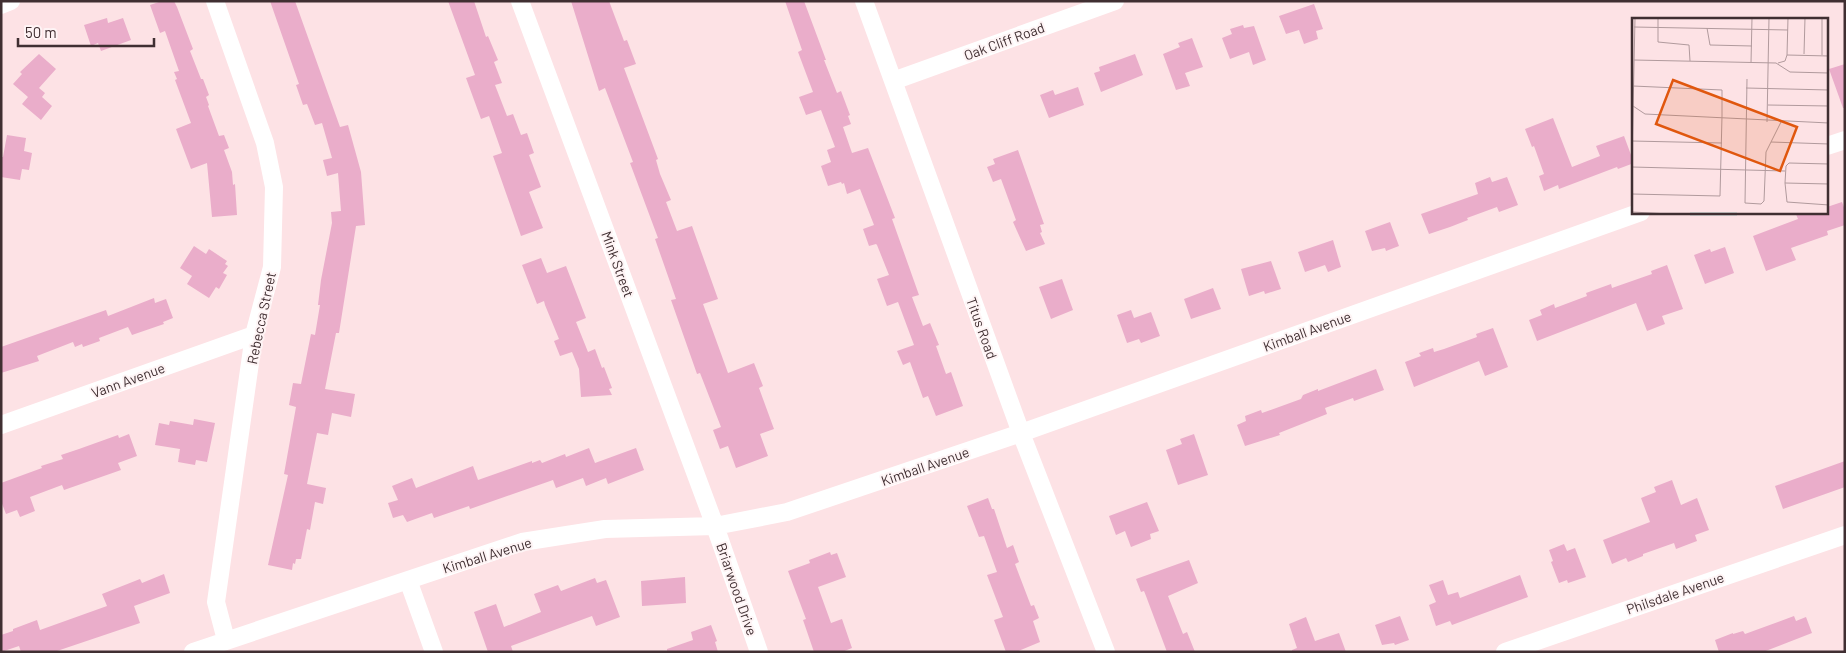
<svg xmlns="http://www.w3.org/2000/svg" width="1846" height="653" viewBox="0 0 1846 653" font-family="Barlow,sans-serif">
<rect width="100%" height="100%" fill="#fde2e5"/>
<path fill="#eaadca" d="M162,1H174L177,7L193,49L190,51L201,79H203L209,95L206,97L209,105L208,106L219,136L224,135L229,148L224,150L232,172L233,185L235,184L237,215L212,217L207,163L191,169L176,129L191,123L175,80L177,79L174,72L179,71L165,31L160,33L150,5Z
M270,1H295L340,127L348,125L361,172L365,225L356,226L339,333H336L325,389L355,394L351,417L332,413L328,435L317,433L307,484L326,488L323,504L315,502L310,530L307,529L301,559H296L295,564L293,563L292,570L268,565L288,475L284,474L296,407L289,405L293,383L301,384L311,334L315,335L320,305H318L321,280L332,223L331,212L341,211L338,173L327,176L323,160L332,158L322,123L315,125L307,104L303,105L296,85L299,84Z
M448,1H474L486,37L488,36L498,60L494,62L502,83L495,85L507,116L513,114L521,135L527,133L534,153L529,155L541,187L529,192L543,228L521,236L493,156L502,153L489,116L481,119L466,78L475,75Z
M571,1H609L624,41L627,40L636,64L624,68L658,159L656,160L660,174L671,200L666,202L677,231L692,226L718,299L703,304L728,373L754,363L763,386L759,388L774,429L760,434L768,456L736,468L728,446L720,449L713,430L721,427L700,373L697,374L671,300L676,299L655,239L658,238L630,163L633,162L605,88L599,91Z
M785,1H804L826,60H824L837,93L841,91L850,115L848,116L851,124L843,127L852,153L868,148L895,218L892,219L919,295L912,297L923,326L930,323L939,345L936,346L946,374L951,372L963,406L936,416L928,396L923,398L910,362L903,365L897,351L914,345L898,302L887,306L877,279L889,275L877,245L876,244L869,246L863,229L874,225L860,189L847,194L844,183L842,184L841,182L828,186L821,166L831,162L827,150L835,147L821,110L806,115L799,97L813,92L798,52L802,50Z
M1314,4L1323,29L1316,31L1318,39L1304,44L1299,30L1286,34L1279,16Z
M107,18L108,23L123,18L131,40L101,51L98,43L91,46L84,25Z
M1243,25L1244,28L1254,26L1266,60L1253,65L1249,52L1230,59L1222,38L1232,34L1230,29Z
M1192,38L1203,67L1185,73L1190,86L1176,90L1163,54L1180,47L1178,43Z
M39,54L56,69L39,88L45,93L42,97L52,106L41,120L22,104L28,97L13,84L22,74L20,72Z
M1135,54L1143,75L1101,92L1094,73L1100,71L1099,67Z
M1845,64V108H1843L1829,69Z
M1078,87L1084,105L1049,118L1040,95L1053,90L1055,95Z
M1553,118L1572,167L1600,156L1596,146L1624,136L1634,163L1618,169L1617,167L1559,189L1558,185L1544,191L1539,176L1544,174L1534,146L1532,147L1525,129Z
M7,135L26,138L24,151L32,153L29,170L22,169L20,180L1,177V157H3Z
M1018,150L1044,224L1040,225L1042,232L1040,233L1045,244L1026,251L1013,222L1016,220L1001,179L993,182L987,167L995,164L993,159Z
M1490,177L1492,182L1507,177L1518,205L1499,212L1497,207L1467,218L1468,220L1450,227L1429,234L1421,214L1478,194L1475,183Z
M1842,202L1845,210V225L1827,231L1828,235L1791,248L1796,260L1766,271L1753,236L1798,219L1795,212H1827V207Z
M1390,222L1399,246L1386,251L1385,248L1372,251L1365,231Z
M1333,240L1341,267L1328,272L1325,265L1305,272L1298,252Z
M194,246L206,254L209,249L227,261L225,264L228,266L223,273L227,275L219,289L216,287L209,298L187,284L192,276L180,268Z
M1725,247L1734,273L1705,284L1694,255L1710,249L1711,252Z
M541,258L547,273L566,266L586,318L576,322L588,352L595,349L602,368L604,367L612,388L609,389L612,395L581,397L579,369L572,352L560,356L554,341L559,339L545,305L544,301L537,304L522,265Z
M1271,261L1281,289L1265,294L1264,291L1249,296L1241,269Z
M1667,265L1683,309L1662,316L1665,324L1647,331L1636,303L1537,341L1529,320L1542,315L1540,310L1554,304L1555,308L1587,296L1586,293L1611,284L1612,288L1652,274L1651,271Z
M1062,279L1073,310L1051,319L1039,287Z
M1213,288L1221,309L1191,319L1184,299Z
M154,298L155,303L166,299L173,318L163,322L164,324L132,335L128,327L99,338L100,341L83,347L82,344L75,347L73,342L37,356L39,361L1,373V347L106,310L108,316Z
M1131,310L1134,318L1151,312L1160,336L1141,343L1139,339L1127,343L1117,315Z
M1493,328L1508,367L1485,376L1479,361L1414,387L1405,362L1421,356L1419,353L1433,348L1434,352L1444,349L1477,337L1476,334Z
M1376,369L1384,390L1354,401L1353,398L1325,408L1327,414L1279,433L1280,435L1245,446L1237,425L1246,421L1245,416L1261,410L1262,413L1301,399L1303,395L1318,389V391Z
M194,419L215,423L207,462L196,460L195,465L178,462L180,449L155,445L159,423L169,425L170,421L193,425Z
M129,434L137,456L118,463L121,470L64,490L62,485L30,497L35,511L20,517L17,510L6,514L1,501V483L42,468L41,466L63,459L61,455L79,449L118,435L119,438Z
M1194,434L1208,475L1178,485L1166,450L1182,444L1180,439Z
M589,448L595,463L636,448L644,470L608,484L606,478L586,486L583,478L556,488L553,480L470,509L469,506L434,518L432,513L407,522L403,515L393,518L388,503L398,500L392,486L412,478L416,488L473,466L478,480L532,461V463L540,460L542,463L565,454L566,457Z
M1845,461V487L1783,509L1775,486Z
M1672,480L1681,505L1697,498L1709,530L1695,535L1697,541L1676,549L1674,543L1643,554V556L1628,562L1626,558L1612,564L1603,540L1650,522L1641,498L1656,492L1654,487Z
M988,498L992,509H994L1007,548L1013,545L1019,562L1015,564L1031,606L1034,605L1039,618L1033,621L1040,642L1016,652H1006L994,620L1003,617L987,575L997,572L984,536L979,537L967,506Z
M1147,502L1159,531L1150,534L1151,539L1131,547L1125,531L1116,535L1109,516Z
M1564,544L1567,551L1575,548L1586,577L1568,583L1567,580L1559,583L1551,562L1553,561L1549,550Z
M830,552L831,555L837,553L846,577L818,587L831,623L842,619L852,648L842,652H814L803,620L806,619L788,571L810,563L809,560Z
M1189,560L1198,583L1168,596L1183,634L1187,632L1195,652H1167L1146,596L1144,591L1141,592L1136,579Z
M164,574L170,593L134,606L140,623L54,652H21L19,646L1,652V635L13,631V629L37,620L40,630L107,606L102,594L140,579L142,583Z
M1520,575L1528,597L1452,625L1450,621L1436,626L1429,605L1436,602L1429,585L1443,580L1448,595L1458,592L1460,598Z
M685,577L686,603L642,606L641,581Z
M595,578L597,583L606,580L620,617L596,626L592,616L511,646L513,652H488L474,612L496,604L504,627L541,612L534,594L558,585L561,591Z
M1400,616L1409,640L1395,645L1394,643L1382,645L1375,625Z
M1794,616L1796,621L1806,617L1812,633L1763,652H1719L1715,640L1733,633V634L1743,631L1745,634Z
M1306,617L1315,641L1339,633L1346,652H1292V650L1297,648L1289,624Z
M711,625L717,641L715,642L718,652H667V649L693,640L691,632Z"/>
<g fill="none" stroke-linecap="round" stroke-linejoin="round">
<path stroke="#fff" stroke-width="18" d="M215,1L265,143L274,187L272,267L254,335L216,602L226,640
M520,1L715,526L759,652
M864,1L1021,433L1106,652
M1,5L11,1
M893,81L1115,1
M1827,146L1845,140
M1,425L254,335
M408,580L434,652
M193,652L522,542L605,529L715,526L787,512L1021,433L1641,212
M1505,652L1845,535"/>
</g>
<g text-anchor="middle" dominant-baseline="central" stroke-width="4" stroke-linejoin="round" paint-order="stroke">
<g font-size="14" fill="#402f32" stroke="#fef4f5">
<text transform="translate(1004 41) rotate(-20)">Oak Cliff Road</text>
<text transform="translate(618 264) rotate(70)">Mink Street</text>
<text transform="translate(261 318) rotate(-78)">Rebecca Street</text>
<text transform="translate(982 328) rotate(70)">Titus Road</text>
<text transform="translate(1307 331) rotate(-20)">Kimball Avenue</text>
<text transform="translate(128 380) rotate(-20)">Vann Avenue</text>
<text transform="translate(925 466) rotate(-19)">Kimball Avenue</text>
<text transform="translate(487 555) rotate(-17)">Kimball Avenue</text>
<text transform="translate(737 589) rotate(71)">Briarwood Drive</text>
<text transform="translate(1675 593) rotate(-19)">Philsdale Avenue</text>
</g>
</g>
<g transform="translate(1632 18)">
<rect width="196" height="196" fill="#fde2e5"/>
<path fill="none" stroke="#72c4bd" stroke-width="2.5" d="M58,196H105"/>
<path fill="none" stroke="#b19a9d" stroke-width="1" d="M26,0V24L57,27L58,43M2,9L156,12M75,10L78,27L120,28M172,36L173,0M155,37L197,38M190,37V0M2,42L144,45L158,54L197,55M119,45L120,0M146,45L153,43L155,37L156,0M115,61L113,185L129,186L132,183L134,134L149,104M114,70L197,72M136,87L197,88M1,88L13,96L197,105M135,104L137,0M0,123L90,125M139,124L197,126M0,141L3,0M197,146L157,145L154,148L153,165L155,184L197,187M0,149L153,153M153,165L197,166M0,176L88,178L90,98V72L1,68M0,194L38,196"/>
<path fill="#e0570e" fill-opacity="0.15" stroke="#e0570e" stroke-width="2.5" d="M41,62L165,109L148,153L24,106Z"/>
<rect width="196" height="196" fill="none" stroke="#402f32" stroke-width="2.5"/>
</g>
<rect width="1846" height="653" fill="none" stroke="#402f32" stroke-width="5"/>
<path d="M18 38v8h136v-8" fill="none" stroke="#402f32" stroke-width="2.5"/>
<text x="25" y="38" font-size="15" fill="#402f32" stroke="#fef4f5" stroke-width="4" paint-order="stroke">50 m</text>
</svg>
